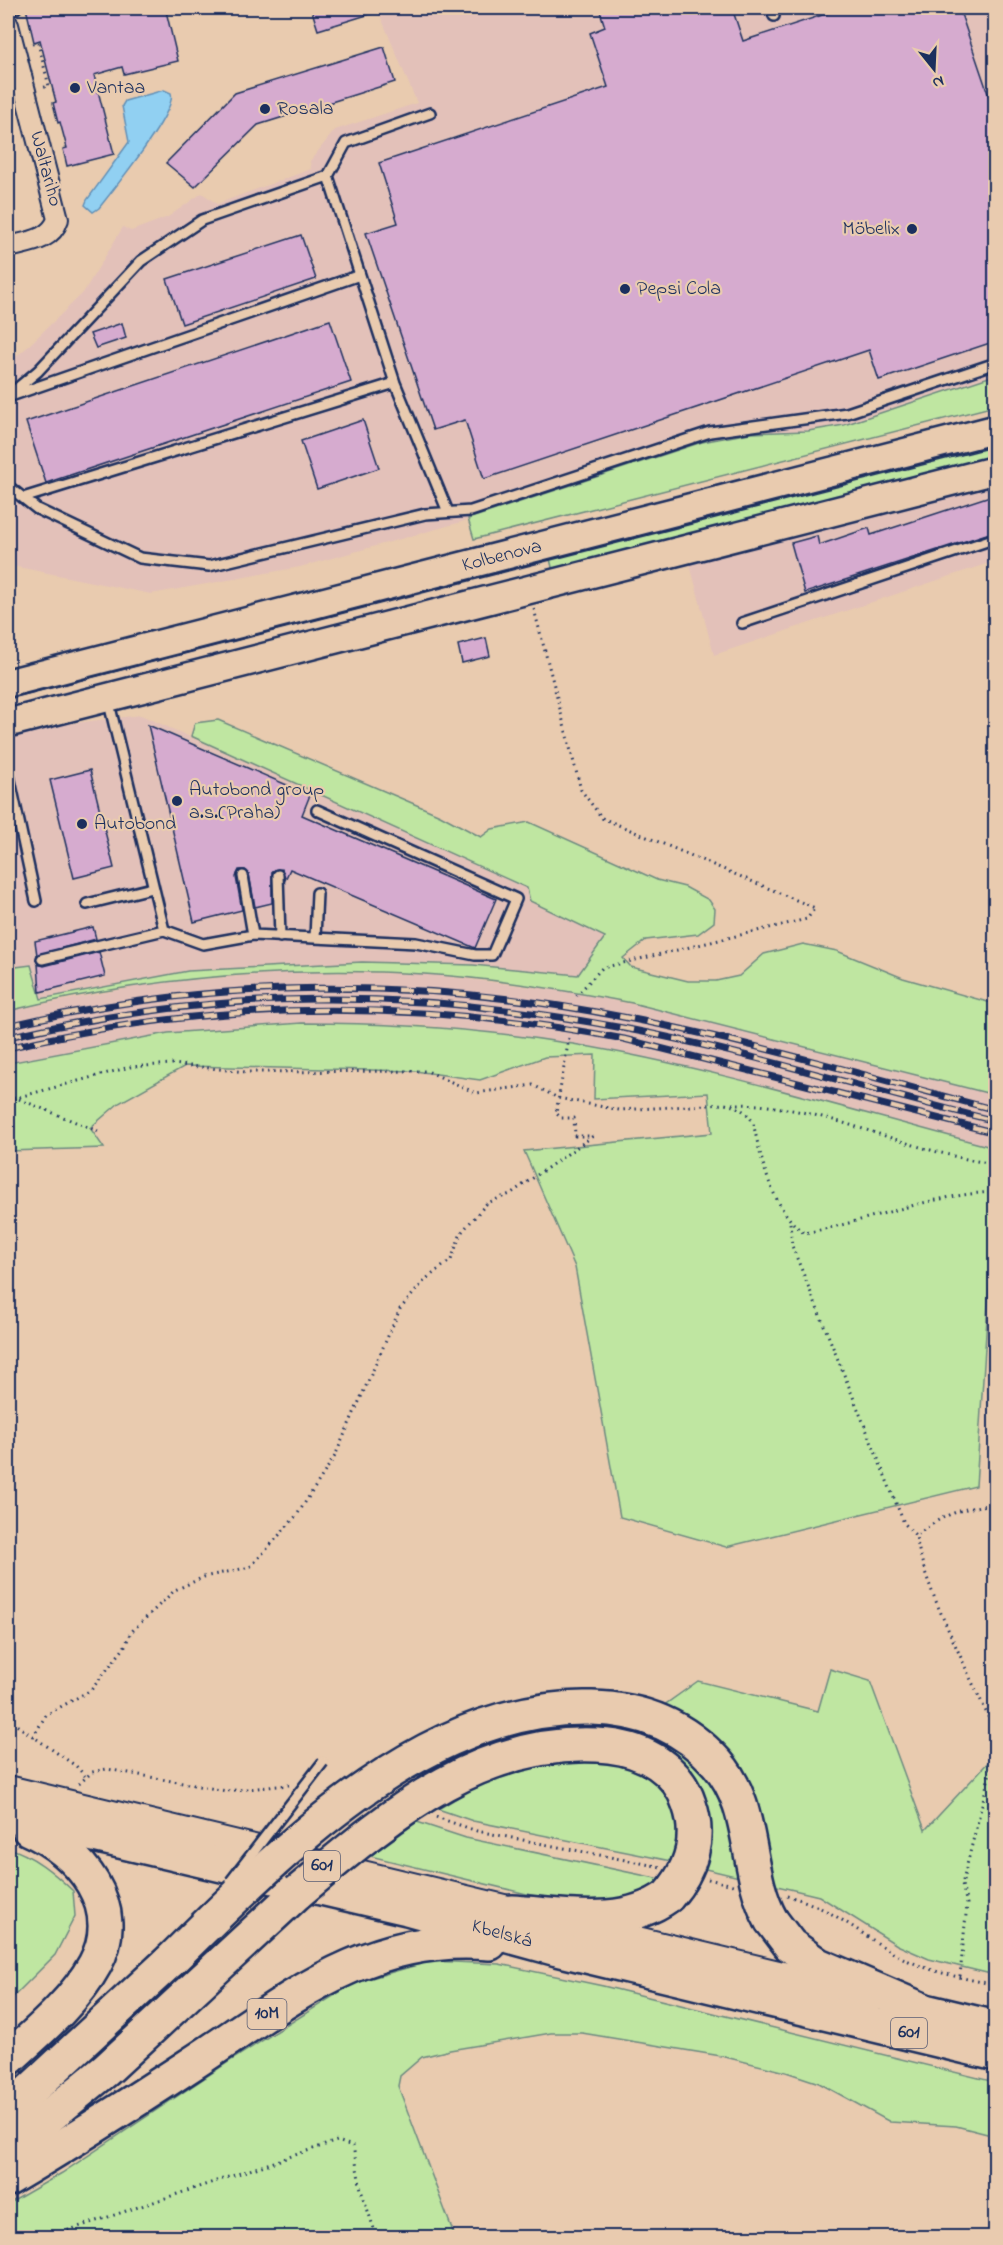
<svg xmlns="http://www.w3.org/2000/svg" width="1003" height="2245" viewBox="0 0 1003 2245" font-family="'Indie Flower',sans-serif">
<rect width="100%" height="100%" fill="#e9cbaf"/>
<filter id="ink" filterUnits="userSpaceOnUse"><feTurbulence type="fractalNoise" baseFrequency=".0167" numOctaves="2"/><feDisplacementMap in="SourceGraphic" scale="12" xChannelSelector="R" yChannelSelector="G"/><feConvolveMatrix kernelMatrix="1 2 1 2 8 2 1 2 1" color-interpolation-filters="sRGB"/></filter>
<g filter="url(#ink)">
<path fill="#e3c1b9" d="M377,8H995V375L844,425L808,431L750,433L702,442L458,523L300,567L151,594L8,565V362L22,352L83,293L123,227L131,231L168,217L202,193L217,204L311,169L310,161L335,130L417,103Z
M995,480V561L714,655L688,557Z
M141,715L527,888L530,902L606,937L578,975L473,965L362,962L188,971L41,999L38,989L8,968V731Z
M301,972L426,974L571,992L684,1015L995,1095V1148L621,1053L563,1042L422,1025L168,1033L8,1063V1011L161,982Z"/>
<path fill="#bfe6a1" stroke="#6d8a80" stroke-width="1.5" d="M995,375V406L474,539L468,519L702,442L750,433L808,431L844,425Z
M995,441V460L554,575L549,555Z
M218,720L440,815L481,837L492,829L529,822L657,880L685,887L709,900L715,909L714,922L698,934L646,940L623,958L631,967L688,981H716L739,976L764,954L803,944L837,951L903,978L995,1004V1095L632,1003C564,990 493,978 424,974C285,966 143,978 8,1011V968L31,965L41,999L188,971L362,962L473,965L578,975L605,937L530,901L527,888L191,736L195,723Z
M302,1023C393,1023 483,1029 573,1044C716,1068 856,1112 995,1148V1196L976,1486L726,1547L620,1517L575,1267L524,1151L712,1133L708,1093L594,1099L595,1055L545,1057L480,1080L415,1071L185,1066L119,1103L90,1128L104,1148L8,1151V1063L168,1033Z
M830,1669L870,1681L925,1830L995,1755V1975L929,1959L897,1945L819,1896L676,1862L473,1821L438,1809L504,1770L594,1757L649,1772L663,1706L698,1681L818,1711Z
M417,1822L466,1838L665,1880L652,1891L613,1905L564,1903L370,1856Z
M8,1848C33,1855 54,1873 73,1891L75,1916L55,1955L8,2002Z
M431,1961L499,1964L603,1986L995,2082V2136L956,2126L890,2122L819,2083L786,2072L721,2056L582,2033H551L450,2050L422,2057L400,2076L398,2086L455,2237H8V2204L62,2173L233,2059L354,1983Z"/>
<path fill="#91d0f2" stroke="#6290b7" stroke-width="1.5" d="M164,90L171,93C178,111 113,190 99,208L93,212L85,205L87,200L129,142L122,106L125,101Z"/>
<path fill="#d6abcf" stroke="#1b2f5e" stroke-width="1.5" d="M26,8H161L162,11H166L178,61L124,74L122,67L94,75L114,154L67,166L63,149L67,148L60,122L58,123L53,103L56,102L40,40L34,42Z
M311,8H379L380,11L318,30Z
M599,8H732L743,41L844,8H959L996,117V341L879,380L869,350L484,479L465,420L433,430L366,233L398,223L379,163L608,87L590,33L605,27Z
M384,47L395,82L258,125L195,187L166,163L235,93Z
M301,235L316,279L182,324L167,279Z
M330,320L351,382L46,483L26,422Z
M122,323L126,338L96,348L90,334Z
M363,420L379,468L317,489L301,441Z
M996,494V531L805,593L791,543L817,536L819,545L869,528L871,535Z
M486,638L490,656L462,663L458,645Z
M148,725L310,795L302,815L496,899L475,948L290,869L285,880L282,869L272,871V903L255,907L249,874L245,870H239L236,877L242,910L194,922Z
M90,770L114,868L74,878L50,780Z
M93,927L96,939L37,955L35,941Z
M99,952L105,976L40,992L38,964L44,966Z"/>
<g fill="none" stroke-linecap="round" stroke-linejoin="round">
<defs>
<path id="service" d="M771,8L774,16
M8,10L16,8
M328,176L395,383L448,512
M8,396L38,371L141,261L202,220L328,176L346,143L430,113
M11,396L360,275
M8,486L37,509L140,558L209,566L425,514L471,511L710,432L847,413L996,363
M23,498L395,383
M742,623L996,538
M108,699L164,930L203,944L253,935L416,943L475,955H492L516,899L317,810
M8,771L36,901
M278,875L280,937
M243,876L253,935
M87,904L152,888
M315,938L317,893
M42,959L164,930"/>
<path id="minor" d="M8,25L58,219C51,241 27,242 8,247"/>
<g id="secondary">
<path id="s1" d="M8,683L996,429"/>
<path d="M8,723L996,470"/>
</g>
<path id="primary" d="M8,1791L870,1998"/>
<g id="trunk">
<path id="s2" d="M8,1815L407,1908L557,1949L996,2054"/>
<path d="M512,1912C564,1915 623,1929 668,1896"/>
<path d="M771,1920L790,1945L818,1965L925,2011L996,2028"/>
<path d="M8,2059C38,2032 75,2001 95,1964C126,1907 80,1851 29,1829"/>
<path d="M8,2111L170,1961"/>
<path d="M8,2150L106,2070L298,1892"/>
<path d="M8,2179C71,2142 132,2103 193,2063C289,2000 368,1932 490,1943"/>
</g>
</defs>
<use href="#service" stroke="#1b2f5e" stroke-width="14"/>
<use href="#minor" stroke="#1b2f5e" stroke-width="24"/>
<use href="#secondary" stroke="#1b2f5e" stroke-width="32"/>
<use href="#primary" stroke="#1b2f5e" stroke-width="34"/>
<use href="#trunk" stroke="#1b2f5e" stroke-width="38"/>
<path stroke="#1b2f5e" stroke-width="3" stroke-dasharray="1.5 4.5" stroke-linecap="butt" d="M32,44L38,43L49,86L41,88
M534,609L581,790L602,818L815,908L807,919L602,968L576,996
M569,1038L556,1113L561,1118H574L575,1136H593
M19,1099L100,1132
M8,1100L130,1067L172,1064L246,1072L427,1071L476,1093L533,1085L558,1098L619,1110L725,1104C739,1107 745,1110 753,1122C761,1160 772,1209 804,1233C868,1222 930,1194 996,1192
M732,1104C823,1103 907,1153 996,1164
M790,1223L792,1246L904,1523L916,1536
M996,1504C961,1508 943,1514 916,1536C924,1582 948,1628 967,1671C977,1694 989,1714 996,1739
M12,1722L76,1766L85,1776
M33,1737L46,1715L91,1690L124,1648L131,1632L175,1590L204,1577L250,1567L266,1550L297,1515L335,1456L400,1309L426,1279L451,1260L461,1233L487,1203L510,1194L593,1136
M79,1784L92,1772L107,1769L226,1791L289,1785
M436,1817L477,1831L661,1867
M708,1879L733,1885
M787,1896C830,1906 860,1934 897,1955C927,1972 963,1978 996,1985
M960,1976L967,1904L962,1885L996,1748
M45,2238L337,2141L353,2146L361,2190L377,2238"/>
<use href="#service" stroke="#e9cbaf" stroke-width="9"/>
<use href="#minor" stroke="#e9cbaf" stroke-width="20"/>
<use href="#secondary" stroke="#e9cbaf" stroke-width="27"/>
<use href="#primary" stroke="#e9cbaf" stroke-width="30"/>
<use href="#trunk" stroke="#e9cbaf" stroke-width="33"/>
<path stroke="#1b2f5e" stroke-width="1.5" d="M8,699L996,446"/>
<defs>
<path id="rail" d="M8,1026C211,977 424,977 628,1018C752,1042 874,1078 996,1110
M8,1037C217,988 412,988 623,1028C749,1052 872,1091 996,1121
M8,1048C213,999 417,999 624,1039L996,1133"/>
</defs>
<use href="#rail" stroke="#1b2f5e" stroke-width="7"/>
<use href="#rail" stroke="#e9cbaf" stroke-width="4.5" stroke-dasharray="14" stroke-linecap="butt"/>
<defs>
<path id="service-bridge" d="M231,1881L323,1762"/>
<path id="trunk-bridge" d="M298,1892C389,1816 483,1734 609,1746C645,1750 678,1769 689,1804C701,1838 691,1870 668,1896
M170,1961C281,1852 425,1703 592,1708C641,1709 684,1726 717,1763C756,1807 744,1871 771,1920"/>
</defs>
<use href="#service-bridge" stroke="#1b2f5e" stroke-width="14" stroke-linecap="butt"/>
<use href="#trunk-bridge" stroke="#1b2f5e" stroke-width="38" stroke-linecap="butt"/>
<use href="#service-bridge" stroke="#e9cbaf" stroke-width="9"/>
<use href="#trunk-bridge" stroke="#e9cbaf" stroke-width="33"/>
</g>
</g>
<g fill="#1b2f5e" stroke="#e9cbaf" stroke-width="2">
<circle cx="75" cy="88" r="6"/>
<circle cx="265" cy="109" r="6"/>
<circle cx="912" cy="229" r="6"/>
<circle cx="625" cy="289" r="6"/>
<circle cx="177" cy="801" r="6"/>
<circle cx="82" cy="824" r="6"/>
</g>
<g text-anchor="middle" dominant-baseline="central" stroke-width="4.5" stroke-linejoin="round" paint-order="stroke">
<g fill="#e9cbaf" stroke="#595e76" stroke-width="1.5">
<rect x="304" y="1851" width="36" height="30" rx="4.5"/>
<rect x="247.5" y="1999" width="39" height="30" rx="4.5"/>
<rect x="891" y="2018" width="36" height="30" rx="4.5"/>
</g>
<g font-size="18" font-weight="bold" fill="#1b2f5e">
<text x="322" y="1866">601</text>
<text x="267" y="2014">10M</text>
<text x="909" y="2033">601</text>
</g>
<g font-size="20" fill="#1b2f5e" stroke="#e9cbaf" text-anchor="start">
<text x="87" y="88">Vantaa</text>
<text x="277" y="109">Rosala</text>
<text x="900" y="229" text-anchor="end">Möbelix</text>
<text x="637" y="289">Pepsi Cola</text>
<text x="189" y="790">Autobond group<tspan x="189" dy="23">a.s.(Praha)</tspan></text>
<text x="94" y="824">Autobond</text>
</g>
<g font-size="20" fill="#1b2f5e" stroke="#e9cbaf">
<text transform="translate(45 169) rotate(75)">Waltariho</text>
<text stroke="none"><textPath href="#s1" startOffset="510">Kolbenova</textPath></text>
<text stroke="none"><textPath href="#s2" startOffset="508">Kbelská</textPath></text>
</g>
</g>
<rect width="1003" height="2245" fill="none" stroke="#e9cbaf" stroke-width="30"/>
<rect x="15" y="15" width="973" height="2215" fill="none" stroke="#1b2f5e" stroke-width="2" filter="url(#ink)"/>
<g transform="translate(934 69) rotate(162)" stroke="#e9cbaf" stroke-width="4.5" paint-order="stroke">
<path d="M0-4.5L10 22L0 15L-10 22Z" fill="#1b2f5e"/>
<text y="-9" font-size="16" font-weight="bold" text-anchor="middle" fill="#1b2f5e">N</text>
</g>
</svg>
